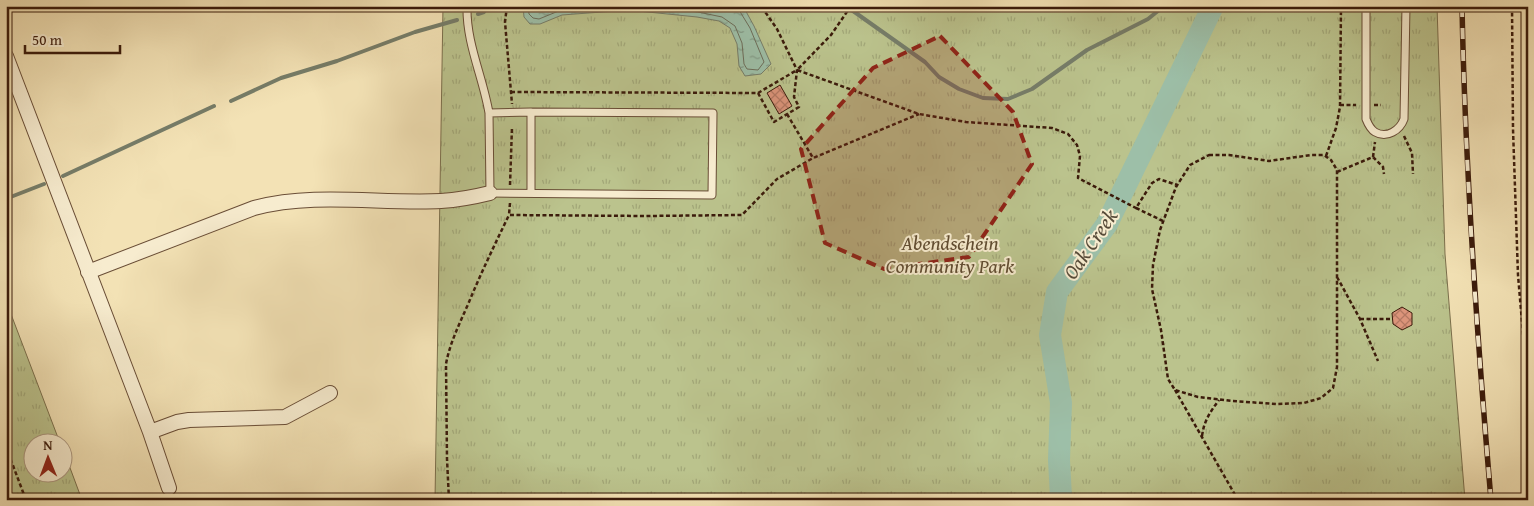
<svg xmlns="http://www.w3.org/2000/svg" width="1534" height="506" viewBox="0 0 1534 506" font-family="'Gentium Book Plus',serif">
<defs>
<pattern id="park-tufts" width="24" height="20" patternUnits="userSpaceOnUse" patternTransform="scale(1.25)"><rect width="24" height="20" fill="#bbc38d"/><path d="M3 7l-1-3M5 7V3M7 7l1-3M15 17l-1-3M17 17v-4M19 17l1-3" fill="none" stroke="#a2a778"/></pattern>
<pattern id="water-ripples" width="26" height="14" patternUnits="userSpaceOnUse" patternTransform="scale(1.25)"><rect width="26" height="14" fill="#9dbfa8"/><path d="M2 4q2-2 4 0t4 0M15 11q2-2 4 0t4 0" fill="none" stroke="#819a87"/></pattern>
<pattern id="building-cross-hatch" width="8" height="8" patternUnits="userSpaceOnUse" patternTransform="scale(1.25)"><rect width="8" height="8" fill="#db947a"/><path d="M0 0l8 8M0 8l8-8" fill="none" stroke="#b37862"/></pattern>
</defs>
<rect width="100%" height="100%" fill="#f3e2b5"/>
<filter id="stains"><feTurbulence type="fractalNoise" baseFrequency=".004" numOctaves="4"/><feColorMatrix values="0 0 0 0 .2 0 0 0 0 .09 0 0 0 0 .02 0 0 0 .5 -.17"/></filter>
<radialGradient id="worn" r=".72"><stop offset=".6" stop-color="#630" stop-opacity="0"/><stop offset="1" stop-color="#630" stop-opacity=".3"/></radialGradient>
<path fill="url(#park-tufts)" stroke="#7b6f4c" d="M443,6H1437L1445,254L1465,500H435Z
M6,301L60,443L32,444V474H62L63,449L82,500H6Z"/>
<path fill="url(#water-ripples)" stroke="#767d69" d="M523,6H743L754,26L771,64L761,74L745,76L739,66L737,44L730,28L719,21L697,17L628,10L562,15L540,24H530L524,17Z"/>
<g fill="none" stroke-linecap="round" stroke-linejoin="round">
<path stroke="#6c6d5a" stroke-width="1" d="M528,6L529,14L533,18L539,19L561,10L615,6
M638,6L698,12L722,17L735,26L742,43L744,64L747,69L758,70L764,62L750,28L739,10V6"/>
<path stroke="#767d69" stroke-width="4" d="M846,6L925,62L939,77L959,89L983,98L1008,99L1032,89L1087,50L1148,19L1164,6
M478,14L484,12L488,6
M231,101L281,78L337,61L415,32L457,20
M63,176L214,106
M8,198L44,184"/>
<path stroke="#9dbfa8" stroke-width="22" d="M1063,500L1061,497L1059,460L1061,403L1050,335L1057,292L1107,224L1213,6"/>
</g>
<path fill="url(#building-cross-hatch)" stroke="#3b1b0b" d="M780,85L792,106L779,114L767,93Z
M1402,307L1412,313V325L1402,330L1393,324L1392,313Z"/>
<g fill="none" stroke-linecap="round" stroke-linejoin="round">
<defs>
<path id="lane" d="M467,6C466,43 483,77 489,113L490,193L712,195L713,113L531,112V193
M1366,6V119C1368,124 1370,129 1375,132C1387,139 1400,130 1404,119L1406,6
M489,113L531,112"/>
<path id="street" d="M6,56L150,432L169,488
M88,272L254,208C315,192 378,204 441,201C457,200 474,197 490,193
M150,432L177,422L189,420L285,417L330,393"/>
</defs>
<use href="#lane" stroke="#694d36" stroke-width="9"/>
<use href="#street" stroke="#694d36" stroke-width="16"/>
<path stroke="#3b1b0b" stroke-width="2.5" stroke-dasharray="4 2.5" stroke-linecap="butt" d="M507,6L505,22L512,104
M851,6L831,35L797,70L919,114L966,122L1052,128L1068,134L1077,145L1080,156L1078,178L1136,208
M1512,6L1513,129L1518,275L1528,393
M511,92L758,93L797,70
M758,93L774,122L799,107L794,97L797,70L777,29L761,6
M1340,105H1356
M1374,105H1381
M787,114L813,158
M1404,136L1412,153L1413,174
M1209,155H1229L1269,161L1311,155H1324L1331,160L1337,170V367L1333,388L1321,398L1304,403L1277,404L1232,401L1198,397L1175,390L1168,379L1161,330L1152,289L1153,265L1160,230L1176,187L1190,165Z
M1326,156L1336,128L1340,107L1341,6
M1373,157L1383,167L1384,174
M1337,172L1373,157L1375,142
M510,185L512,127
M510,203L509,215L645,216L742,215L777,179L813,158L919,114
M1163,221L1136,208L1152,183L1159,179L1177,185
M1337,277L1360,319L1378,361
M1360,319H1393
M1175,390L1238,500
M1202,436C1204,421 1210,412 1219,400
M6,447L26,500
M449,500L447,459L446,364C450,342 460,323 469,302C481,273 495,244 509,215"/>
<use href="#lane" stroke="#f7eccf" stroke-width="7"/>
<use href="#street" stroke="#f7eccf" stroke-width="14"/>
<defs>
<path id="rail" d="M1462,6C1465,171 1477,336 1491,500"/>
</defs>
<use href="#rail" stroke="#3b1b0b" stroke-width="5.5"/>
<use href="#rail" stroke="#f7eccf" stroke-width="4" stroke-dasharray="11" stroke-linecap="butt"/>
</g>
<path fill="#8f2418" fill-opacity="0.2" stroke="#8f2418" stroke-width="4" stroke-dasharray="10 6" stroke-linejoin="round" d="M940,36L1013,112L1032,164L969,257L884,269L825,243L801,149L873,68Z"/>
<g text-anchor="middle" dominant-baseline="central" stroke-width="4" stroke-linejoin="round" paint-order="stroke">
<g font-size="20" font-style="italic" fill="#614d32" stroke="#f7eccf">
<text x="950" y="242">Abendschein<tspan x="950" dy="23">Community Park</tspan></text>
</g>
<g font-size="21" font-style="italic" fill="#584c3a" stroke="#f7eccf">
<text transform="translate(1090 244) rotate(-56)">Oak Creek</text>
</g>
</g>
<rect width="1534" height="506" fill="none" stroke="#f3e2b5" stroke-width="25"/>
<rect x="8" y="8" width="1519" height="491" fill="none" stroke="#3b1b0b" stroke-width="2.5"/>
<rect x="12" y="12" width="1509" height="481" fill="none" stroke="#3b1b0b"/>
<g transform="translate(48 458) rotate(359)"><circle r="24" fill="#f7eccf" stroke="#ac9881"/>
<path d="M0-4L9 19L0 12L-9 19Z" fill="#8f2418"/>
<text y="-8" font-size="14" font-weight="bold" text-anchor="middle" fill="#3b1b0b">N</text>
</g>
<path d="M25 45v8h95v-8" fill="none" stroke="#3b1b0b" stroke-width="2.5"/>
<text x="32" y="45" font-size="15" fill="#3b1b0b" stroke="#f7eccf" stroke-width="4" paint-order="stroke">50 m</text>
<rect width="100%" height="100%" filter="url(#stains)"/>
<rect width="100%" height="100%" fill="url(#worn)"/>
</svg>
